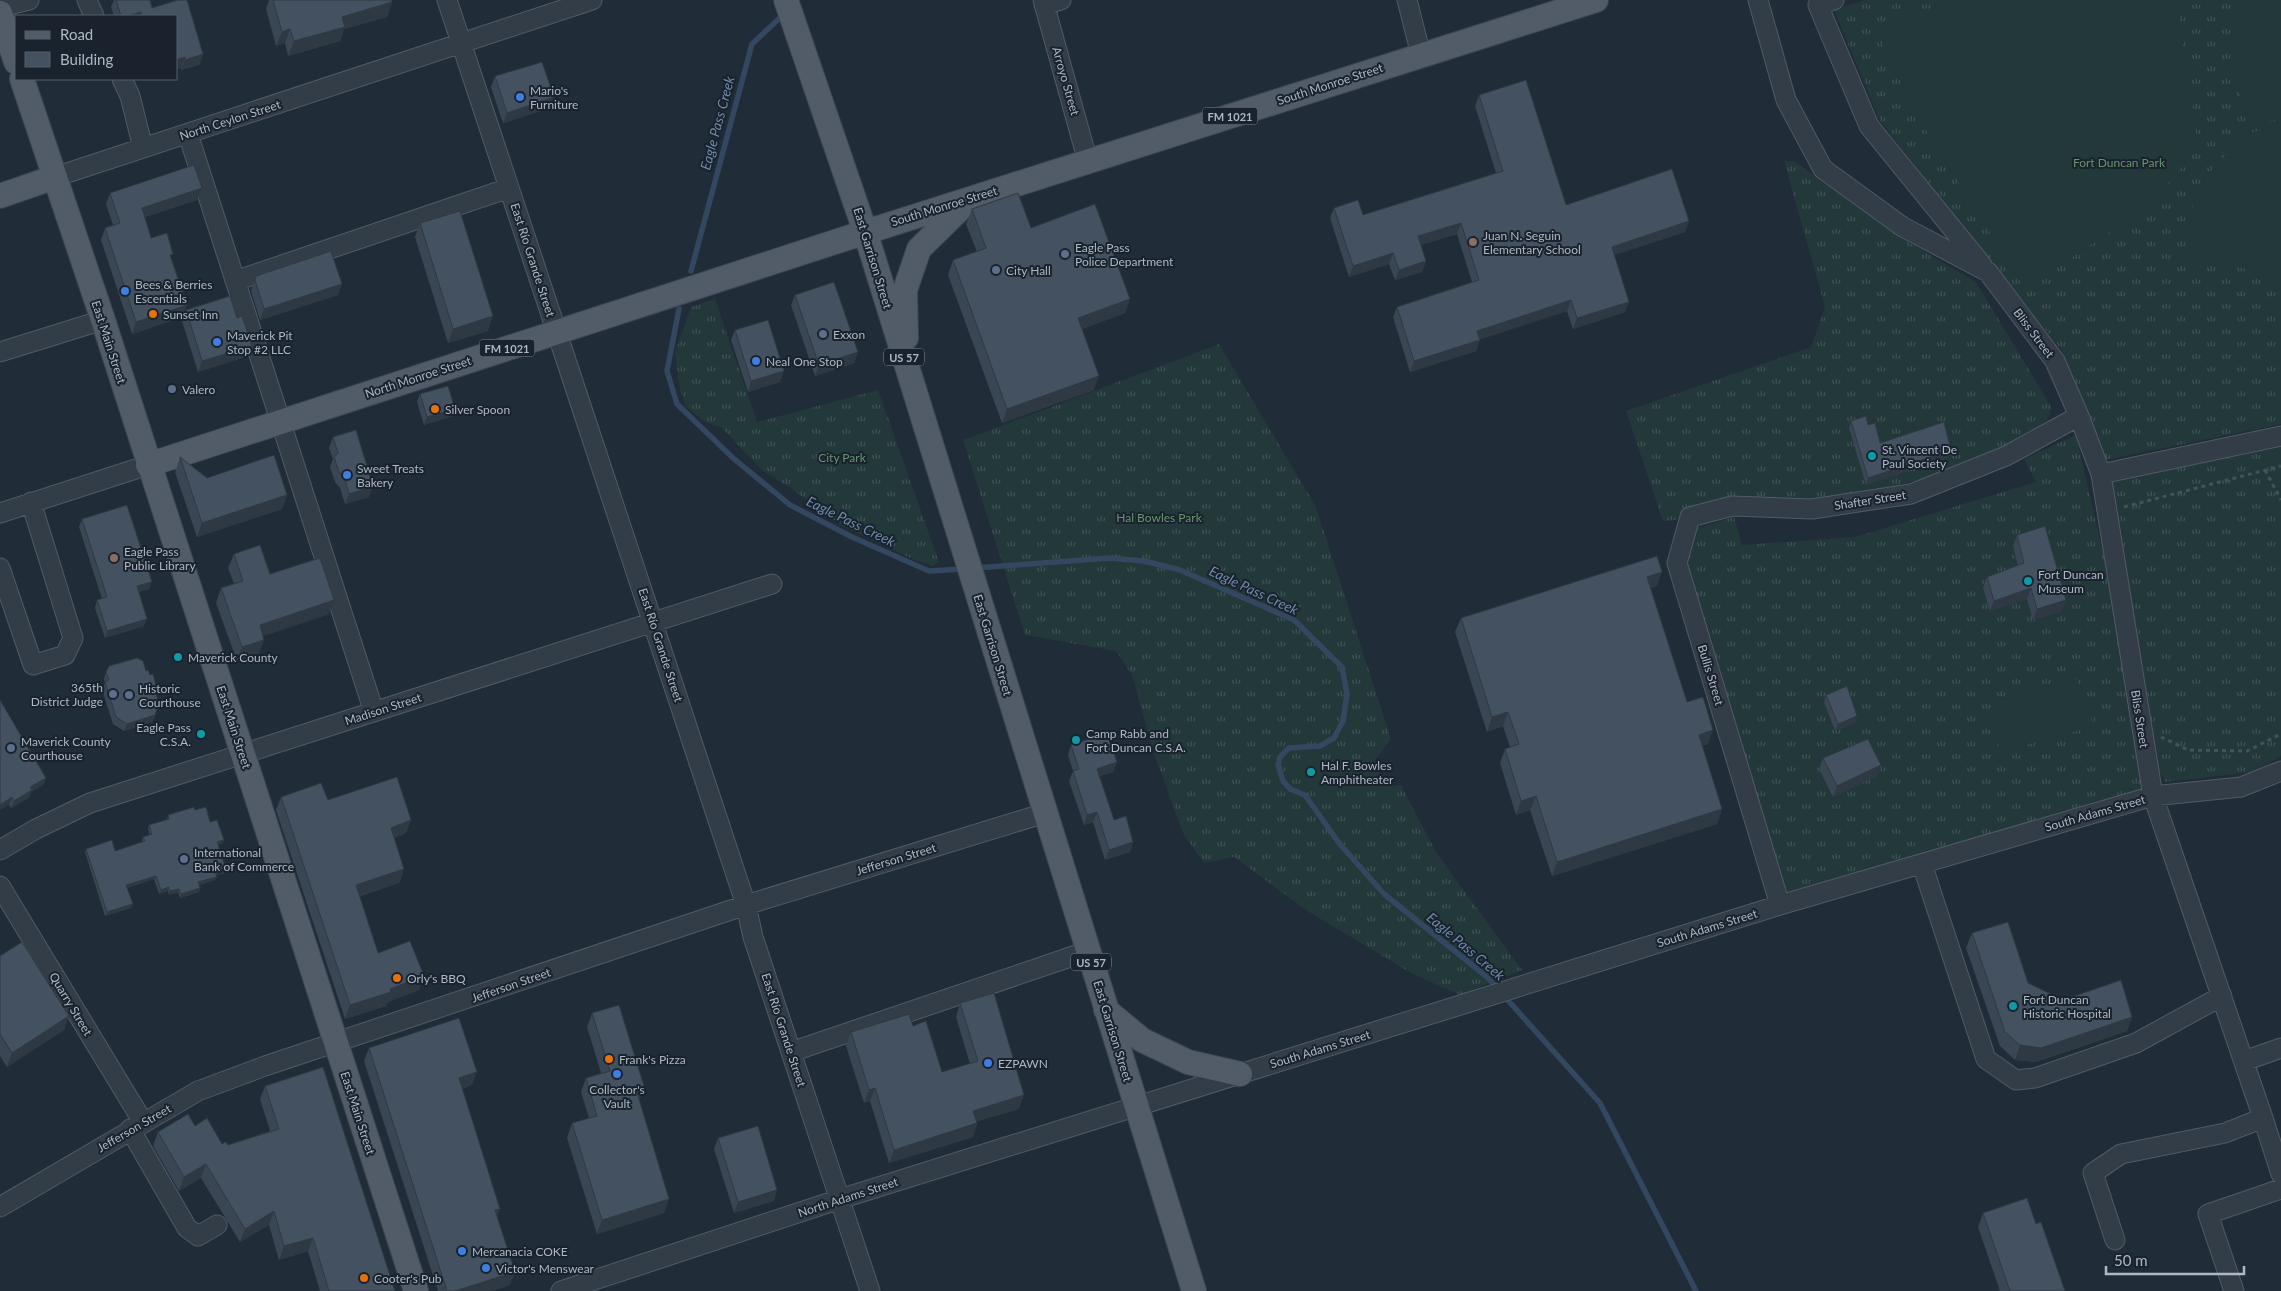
<svg xmlns="http://www.w3.org/2000/svg" width="2281" height="1291" viewBox="0 0 2281 1291" font-family="Lato,sans-serif">
<defs>
<pattern id="grass-tufts" width="24" height="20" patternUnits="userSpaceOnUse" patternTransform="scale(1.25)"><rect width="24" height="20" fill="#223839"/><path d="M3 7l-1-3M5 7V3M7 7l1-3M15 17l-1-3M17 17v-4M19 17l1-3" fill="none" stroke="#405354"/></pattern>
</defs>
<rect width="100%" height="100%" fill="#202c38"/>
<path fill="url(#grass-tufts)" d="M1865,0H2281V424L2105,460L2063,352L1880,121L1834,10Z
M1784,161H1794L1903,239L1976,282L2052,408L2047,420L2006,456L1812,509L1663,521L1626,411L1811,347L1825,307Z
M715,299L757,422L878,390L939,562L933,566L917,561L842,526L786,485L763,471L722,428L705,422L685,406L679,384L675,352L691,307Z
M1219,344L1316,507L1391,739L1375,760L1381,780L1389,786L1401,785L1436,852L1522,970L1460,995L1413,974L1309,912L1234,857L1204,863L1183,833L1154,754L1132,675L1116,651L1025,635L963,440Z
M2076,435L2105,561L2143,792L1778,898L1685,566L1697,528L1734,517L1742,545L1855,537L2036,482L2024,459Z
M2281,447V756L2253,772L2165,782L2143,738L2102,482Z"/>
<path fill="#223839" d="M1953,0H2178C2181,28 2183,56 2188,84C2190,98 2197,118 2196,133C2191,191 2070,258 2024,287L1916,114L1883,44L1882,31L1893,22Z
M2237,0H2281V119L2252,124L2244,111L2229,42Z
M2281,126V275L2187,258L2193,203L2205,177L2241,139L2253,132Z
M2074,676C2084,691 2094,708 2091,727L2004,751C1990,737 1984,720 1993,702Z"/>
<g fill="none" stroke-linecap="round" stroke-linejoin="round">
<path stroke="#334860" stroke-width="5.5" d="M691,271L752,44L784,14
M679,309L667,371L677,404L733,458L790,505L852,537L929,571L964,569
M976,568L1109,558L1144,561L1180,570L1294,620L1342,667L1347,694L1343,721L1334,738L1320,746L1289,748L1280,757L1278,765L1283,781L1290,789L1305,795L1339,843L1384,894L1487,977L1600,1103L1696,1291"/>
<defs>
<path id="minor" d="M87,0L94,16
M447,0L746,905L753,937L870,1291
M1043,0L1088,162
M1407,0L1421,55
M1758,0L1786,100L1823,169L1903,227L1988,272L2055,361L2079,416L2101,474L2153,796L2263,1118L2225,1133L2121,1154L2093,1173L2115,1240
M1834,0L1818,5L1869,126L1982,265
M1044,5L1061,0
M0,7L29,0
M122,79L130,96L143,148
M188,134L374,712
M55,177L592,0
M235,281L509,188
M0,352L103,320
M2101,474L2281,436
M0,513L148,465
M0,568L33,665L65,655L73,638L31,502
M0,850L36,829L90,803L772,584
M1922,864L1986,1059L2016,1080L2035,1078L2136,1043L2222,996
M0,886L143,1122
M1780,905L1677,563L1690,517L1732,506L1812,509L1911,494L2006,456L2079,416
M791,1052L1088,951
M2244,1061L2281,1048
M2263,1118L2281,1174
M130,1129L187,1228L198,1236L217,1225
M0,1207L198,1091L265,1066L746,905L1045,813
M561,1291L840,1199L1780,905L2153,796L2241,787L2281,771
M2234,1291L2208,1214L2281,1189"/>
<path id="major" d="M786,0L865,231L1194,1291
M0,13L16,62
M22,79L103,320L416,1291
M0,196L55,177
M906,338L905,290L919,249L967,202
M148,465C630,307 1112,152 1596,0
M1106,1010L1142,1040L1188,1062L1240,1074"/>
</defs>
<use href="#minor" stroke="#515b66" stroke-width="21"/>
<use href="#major" stroke="#3d4652" stroke-width="26"/>
<path stroke="#3f5556" stroke-width="3" stroke-dasharray="4 4" stroke-linecap="butt" d="M2265,470L2281,500
M2124,507L2281,466
M2161,737L2188,750L2247,751L2281,734"/>
<use href="#minor" stroke="#333d48" stroke-width="19"/>
<use href="#major" stroke="#515c68" stroke-width="24"/>
</g>
<path fill="#3a4653" d="M114,0H150L152,8L178,0H187L203,54L199,65L181,70V68L176,69V16H114L111,7Z
M269,0H392V2L387,17L344,29L340,41L288,56L285,43L276,46L266,9Z
M495,76L554,97L550,108L503,123L491,87Z
M1479,95L1566,205L1689,221L1685,232L1614,255L1625,312L1573,329L1567,311L1480,339L1476,351L1410,372L1393,317L1397,307L1472,282L1457,234L1421,245L1426,261L1422,272L1395,280L1389,264L1349,277L1330,218L1334,208L1363,215L1496,173L1475,106Z
M110,193L197,200L145,217L151,238L171,258L183,317L132,334L101,240L105,228L113,225L106,204Z
M972,209L1031,228L1130,299L1125,313L1082,329L1094,390L1002,423L948,275L953,260L977,252L966,224Z
M420,223L488,331L448,343L415,237Z
M256,276L342,284L338,295L260,320L251,291Z
M795,295L858,352L854,363L815,376L791,305Z
M186,310L237,318L252,346L248,356L198,372L182,321Z
M735,330L780,382L748,392L731,340Z
M420,394L455,409L453,416L424,425L417,402Z
M1851,421L1868,425L1880,443L1951,450L1948,457L1866,485L1849,428Z
M333,437L369,497L345,504L340,488L335,482L330,467L333,459L329,448Z
M180,457L207,478L287,495L282,509L197,537L175,472Z
M82,519L149,589L139,592L144,626L105,638L95,608L97,600L102,599L79,527Z
M2017,535L2066,600L2062,611L2033,620L2027,599L1990,611L1983,588L1987,577L2018,566L2013,546Z
M234,554L270,574L329,614L263,636L259,654L237,661L216,603L221,588L234,584L228,568Z
M1657,586L1650,588L1687,702L1708,744L1702,746L1722,809L1717,824L1552,876L1530,810L1516,815L1500,763L1505,749L1510,747L1503,726L1487,732L1455,632L1461,618Z
M146,671L157,698L155,716L152,722L124,731L113,724L102,689L105,683L104,679L106,672Z
M1826,695L1855,723L1835,731L1824,702Z
M0,700L46,778L43,785L31,792L29,798L11,808L9,805Z
M1071,745L1117,762L1113,772L1100,776L1114,820L1133,842L1130,852L1105,860L1093,822L1084,825L1069,781L1073,771L1068,755Z
M1823,758L1877,776L1833,797L1819,769Z
M281,797L328,800L411,820L406,833L394,838L404,869L399,883L360,896L378,953L419,990L388,1002L386,1006L345,1019L276,810Z
M195,810L210,822L224,840L222,843L218,845L226,869L224,873L216,875L215,880L199,885L200,888L199,892L180,898L178,892L169,895L168,891L159,894L154,879L127,888L133,904L131,908L105,916L85,852L86,849L115,851L143,842L142,840L143,837L150,835L148,829L149,825L167,820L168,815Z
M1972,933L2028,983L2063,1000L2132,1017L2127,1031L2036,1062L2015,1060L2000,1046L1966,948Z
M0,956L69,1016L64,1030L7,1067L0,1056Z
M960,1003L1019,1109L977,1121V1123L973,1137L889,1163L870,1101L864,1103L846,1046L851,1032L913,1026L942,1072L970,1064L956,1017Z
M592,1013L639,1100L664,1213L597,1234L567,1138L572,1123L589,1118L581,1092L586,1078L601,1073L587,1027Z
M369,1048L472,1085L462,1089L497,1217L510,1285L491,1291H438L364,1061Z
M265,1086L395,1291H320L308,1251L279,1260L269,1225L240,1242L201,1178L179,1191L153,1146L158,1132L195,1126L222,1144L228,1145L270,1131L260,1099Z
M718,1138L774,1201L734,1213L714,1149Z
M1983,1213L2036,1224L2065,1291H2000L1978,1227Z"/>
<path fill="#2f3943" d="M392,2L387,17L344,29L340,41L288,56L294,41L342,17Z
M141,12L139,16H127Z
M290,29L285,43L276,46L282,32Z
M203,54L199,65L181,70L185,60Z
M185,57L181,68L176,69V60Z
M554,97L550,108L503,123L507,113Z
M202,188L197,200L138,219L142,208Z
M1689,221L1685,232L1608,257L1612,247Z
M1461,223L1457,234L1414,247L1418,236Z
M1393,253L1389,264L1349,277L1353,266Z
M1426,261L1422,272L1395,280L1399,270Z
M342,284L338,295L260,320L264,309Z
M1130,299L1125,313L1073,332L1078,318Z
M1571,300L1567,311L1473,342L1477,331Z
M1629,302L1625,312L1573,329L1577,318Z
M187,305L183,317L132,334L136,322Z
M493,316L488,331L448,343L453,329Z
M1480,340L1476,351L1410,372L1414,361Z
M252,346L248,356L198,372L202,361Z
M858,352L854,363L815,376L819,365Z
M784,371L780,382L748,392L751,381Z
M1099,376L1094,390L1002,423L1007,409Z
M455,409L453,416L424,425L427,417Z
M1951,450L1948,457L1866,485L1868,478Z
M373,486L369,497L345,504L349,494Z
M287,495L282,509L197,537L202,523Z
M1662,572L1657,586L1642,591L1647,577Z
M152,582L149,589L134,593L137,586Z
M2031,588L2027,599L1990,611L1994,601Z
M334,600L329,614L254,639L260,625Z
M2066,600L2062,611L2033,620L2037,609Z
M147,619L144,626L105,638L107,631Z
M264,640L259,654L237,661L242,647Z
M157,709L152,722L124,731L127,724Z
M1508,712L1503,726L1487,732L1492,717Z
M1857,716L1855,723L1835,731L1838,724Z
M1713,730L1708,744L1693,749L1699,735Z
M1117,762L1113,772L1093,778L1097,769Z
M1881,765L1877,776L1833,797L1837,786Z
M46,778L43,785L31,792L29,798L11,808L14,801L30,787Z
M1536,796L1530,810L1516,815L1521,801Z
M12,797L9,805L0,810V805Z
M1722,809L1717,824L1552,876L1557,862Z
M1097,812L1093,822L1084,825L1087,815Z
M411,820L406,833L386,842L391,828Z
M224,840L222,843L216,845L217,842Z
M1133,842L1130,852L1105,860L1109,850Z
M226,869L224,873L214,876L215,872Z
M404,869L399,883L351,898L356,885Z
M156,876L154,879L125,889L126,885Z
M217,877L215,880L197,886L198,882Z
M169,887L168,891L159,894L161,890Z
M200,888L199,892L180,898L181,894Z
M179,889L178,892L169,895L170,891Z
M133,904L131,908L105,916L107,912Z
M424,976L419,990L388,1002L386,1006L345,1019L350,1005Z
M69,1016L64,1030L7,1067L12,1053Z
M2132,1017L2127,1031L2036,1062L2015,1060L2020,1045Z
M477,1072L472,1085L454,1091L459,1078Z
M644,1086L639,1101L636,1089Z
M875,1088L870,1101L864,1103L869,1090Z
M1024,1095L1019,1109L969,1124L973,1111Z
M977,1123L973,1137L889,1163L894,1150Z
M206,1164L201,1178L179,1191L184,1177Z
M777,1190L774,1201L734,1213L738,1202Z
M669,1199L664,1213L597,1234L602,1220Z
M500,1209L495,1222V1210Z
M274,1211L269,1225L240,1242L245,1229Z
M313,1238L308,1251L279,1260L284,1246Z
M515,1272L510,1285L491,1291H455Z"/>
<path fill="#435160" stroke="#2f3943" d="M116,0H150L152,8L178,0H187L203,54L185,60V57L176,60V16H142L141,12L127,16H121Z
M273,0H392V2L342,17L345,27L294,41L290,29L282,32Z
M542,62L554,97L507,113L495,76Z
M1526,80L1566,205L1672,169L1689,221L1612,247L1629,302L1577,318L1571,300L1477,331L1480,340L1414,361L1397,307L1479,280L1461,223L1418,236L1426,261L1399,270L1393,253L1353,266L1334,208L1358,200L1363,215L1503,171L1479,95Z
M194,165L202,188L142,208L151,238L167,233L173,254L170,255L187,305L136,322L105,228L120,223L110,193Z
M1018,193L1031,228L1095,204L1130,299L1078,318L1099,376L1007,409L953,260L986,248L972,209Z
M460,211L493,316L453,329L420,223Z
M331,251L342,284L264,309L255,280L256,276Z
M834,282L858,352L819,365L795,295Z
M230,296L237,318L242,316L252,346L202,361L186,310Z
M768,320L784,371L751,381L735,330Z
M448,386L455,409L427,417L420,394Z
M1866,416L1868,425L1875,423L1880,443L1944,422L1951,450L1868,478L1851,421Z
M356,430L373,486L349,494L344,477L339,472L334,457L338,453L333,437Z
M274,455L287,495L202,523L180,457L207,478Z
M127,505L152,582L137,586L147,619L107,631L97,600L107,597L82,519Z
M2045,526L2066,600L2037,609L2031,588L1994,601L1987,577L2024,563L2017,535Z
M260,545L270,574L320,558L334,600L260,625L264,640L242,647L221,588L243,581L234,554Z
M1657,556L1662,572L1647,577L1687,702L1703,697L1713,730L1699,735L1722,809L1557,862L1536,796L1521,801L1505,749L1519,744L1508,712L1492,717L1461,618Z
M137,658L143,661L146,671L148,670L150,675L153,674L158,693L156,694L158,700L155,701L157,709L155,715L127,724L116,717L105,682L109,680L106,672L109,666Z
M1847,686L1857,716L1838,724L1826,695Z
M0,700L46,778L30,787L32,790L14,801L12,797L0,805Z
M1107,733L1117,762L1097,769L1114,820L1126,816L1133,842L1109,850L1097,812L1087,815L1073,771L1079,769L1071,745Z
M1868,739L1881,765L1837,786L1823,758Z
M397,777L411,820L391,828L404,869L356,885L378,953L410,941L424,976L390,989L391,992L350,1005L281,797L321,783L328,800Z
M194,807L195,810L206,807L210,822L217,820L224,840L217,842L226,869L215,872L217,877L198,882L200,888L181,894L179,889L170,891L169,887L161,890L156,876L126,885L133,904L107,912L86,849L112,840L115,851L145,841L143,837L152,834L149,825L169,819L168,815Z
M2008,922L2028,983L2063,1000L2121,980L2132,1017L2041,1048L2020,1045L2005,1032L1972,933Z
M22,942L69,1016L12,1053L0,1034V956Z
M994,993L1024,1095L973,1111L977,1123L894,1150L875,1088L869,1090L851,1032L909,1014L913,1026L926,1021L942,1072L978,1061L960,1003Z
M619,1005L644,1086L636,1089L669,1199L602,1220L572,1123L597,1116L586,1078L610,1071L592,1013Z
M459,1018L477,1072L459,1078L500,1209L495,1210L515,1272L455,1291H447L369,1048Z
M323,1067L395,1291H329L313,1238L284,1246L274,1211L245,1229L206,1164L184,1177L158,1132L188,1114L195,1126L207,1118L222,1144L226,1142L228,1145L279,1129L265,1086Z
M758,1126L777,1190L738,1202L718,1138Z
M2027,1198L2036,1224L2041,1222L2065,1291H2010L1983,1213Z"/>
<g fill="#3f7fe0" stroke="#19222d" stroke-width="2">
<circle cx="520" cy="97" r="5"/>
<circle cx="125" cy="291" r="5"/>
<circle cx="217" cy="342" r="5"/>
<circle cx="756" cy="361" r="5"/>
<circle cx="347" cy="475" r="5"/>
<circle cx="988" cy="1063" r="5"/>
<circle cx="617" cy="1074" r="5"/>
<circle cx="462" cy="1251" r="5"/>
<circle cx="486" cy="1268" r="5"/>
</g>
<g fill="#8d6e63" stroke="#19222d" stroke-width="2">
<circle cx="1473" cy="242" r="5"/>
<circle cx="114" cy="558" r="5"/>
</g>
<g fill="#5c6f8a" stroke="#19222d" stroke-width="2">
<circle cx="1065" cy="254" r="5"/>
<circle cx="996" cy="270" r="5"/>
<circle cx="823" cy="334" r="5"/>
<circle cx="172" cy="389" r="5"/>
<circle cx="113" cy="694" r="5"/>
<circle cx="129" cy="695" r="5"/>
<circle cx="11" cy="748" r="5"/>
<circle cx="184" cy="859" r="5"/>
</g>
<g fill="#e8710a" stroke="#19222d" stroke-width="2">
<circle cx="153" cy="314" r="5"/>
<circle cx="435" cy="409" r="5"/>
<circle cx="397" cy="978" r="5"/>
<circle cx="609" cy="1059" r="5"/>
<circle cx="364" cy="1278" r="5"/>
</g>
<g fill="#0f9aa8" stroke="#19222d" stroke-width="2">
<circle cx="1872" cy="456" r="5"/>
<circle cx="2028" cy="581" r="5"/>
<circle cx="178" cy="657" r="5"/>
<circle cx="201" cy="734" r="5"/>
<circle cx="1076" cy="740" r="5"/>
<circle cx="1311" cy="772" r="5"/>
<circle cx="2013" cy="1006" r="5"/>
</g>
<g text-anchor="middle" dominant-baseline="central" stroke-width="4" stroke-linejoin="round" paint-order="stroke">
<g fill="#19222d" stroke="#818b97" stroke-width="1">
<rect x="1202.5" y="107.5" width="55" height="17" rx="4"/>
<rect x="479.5" y="339.5" width="55" height="17" rx="4"/>
<rect x="884" y="348.5" width="40" height="17" rx="4"/>
<rect x="1071" y="953.5" width="40" height="17" rx="4"/>
</g>
<g font-size="11" font-weight="bold" fill="#aeb8c5">
<text x="1230" y="116">FM 1021</text>
<text x="507" y="348">FM 1021</text>
<text x="904" y="357">US 57</text>
<text x="1091" y="962">US 57</text>
</g>
<g font-size="12" fill="#aeb8c5" stroke="#19222d">
<text transform="translate(1066 81) rotate(74)">Arroyo Street</text>
<text transform="translate(1330 84) rotate(-18)">South Monroe Street</text>
<text transform="translate(230 120) rotate(-18)">North Ceylon Street</text>
<text transform="translate(944 206) rotate(-17)">South Monroe Street</text>
<text transform="translate(873 258) rotate(73)">East Garrison Street</text>
<text transform="translate(533 260) rotate(72)">East Río Grande Street</text>
<text transform="translate(2034 333) rotate(53)">Bliss Street</text>
<text transform="translate(109 342) rotate(72)">East Main Street</text>
<text transform="translate(418 377) rotate(-18)">North Monroe Street</text>
<text transform="translate(1870 500) rotate(-9)">Shafter Street</text>
<text transform="translate(661 645) rotate(72)">East Río Grande Street</text>
<text transform="translate(993 645) rotate(73)">East Garrison Street</text>
<text transform="translate(1711 675) rotate(73)">Bullis Street</text>
<text transform="translate(383 709) rotate(-18)">Madison Street</text>
<text transform="translate(2140 719) rotate(81)">Bliss Street</text>
<text transform="translate(234 727) rotate(72)">East Main Street</text>
<text transform="translate(2095 813) rotate(-16)">South Adams Street</text>
<text transform="translate(896 859) rotate(-17)">Jefferson Street</text>
<text transform="translate(1707 928) rotate(-17)">South Adams Street</text>
<text transform="translate(511 985) rotate(-19)">Jefferson Street</text>
<text transform="translate(71 1004) rotate(59)">Quarry Street</text>
<text transform="translate(784 1030) rotate(72)">East Río Grande Street</text>
<text transform="translate(1113 1031) rotate(73)">East Garrison Street</text>
<text transform="translate(1320 1049) rotate(-17)">South Adams Street</text>
<text transform="translate(358 1113) rotate(72)">East Main Street</text>
<text transform="translate(134 1128) rotate(-30)">Jefferson Street</text>
<text transform="translate(848 1197) rotate(-18)">North Adams Street</text>
</g>
<g font-size="12" fill="#aeb8c5" stroke="#19222d" text-anchor="start">
<text x="530" y="90">Mario's<tspan x="530" dy="14">Furniture</tspan></text>
<text x="1483" y="235">Juan N. Seguin<tspan x="1483" dy="14">Elementary School</tspan></text>
<text x="1075" y="247">Eagle Pass<tspan x="1075" dy="14">Police Department</tspan></text>
<text x="1006" y="270">City Hall</text>
<text x="135" y="284">Bees &amp; Berries<tspan x="135" dy="14">Escentials</tspan></text>
<text x="163" y="314">Sunset Inn</text>
<text x="833" y="334">Exxon</text>
<text x="227" y="335">Maverick Pit<tspan x="227" dy="14">Stop #2 LLC</tspan></text>
<text x="766" y="361">Neal One Stop</text>
<text x="182" y="389">Valero</text>
<text x="445" y="409">Silver Spoon</text>
<text x="1882" y="449">St. Vincent De<tspan x="1882" dy="14">Paul Society</tspan></text>
<text x="357" y="468">Sweet Treats<tspan x="357" dy="14">Bakery</tspan></text>
<text x="124" y="551">Eagle Pass<tspan x="124" dy="14">Public Library</tspan></text>
<text x="2038" y="574">Fort Duncan<tspan x="2038" dy="14">Museum</tspan></text>
<text x="188" y="657">Maverick County</text>
<text x="103" y="687" text-anchor="end">365th<tspan x="103" dy="14">District Judge</tspan></text>
<text x="139" y="688">Historic<tspan x="139" dy="14">Courthouse</tspan></text>
<text x="191" y="727" text-anchor="end">Eagle Pass<tspan x="191" dy="14">C.S.A.</tspan></text>
<text x="1086" y="733">Camp Rabb and<tspan x="1086" dy="14">Fort Duncan C.S.A.</tspan></text>
<text x="21" y="741">Maverick County<tspan x="21" dy="14">Courthouse</tspan></text>
<text x="1321" y="765">Hal F. Bowles<tspan x="1321" dy="14">Amphitheater</tspan></text>
<text x="194" y="852">International<tspan x="194" dy="14">Bank of Commerce</tspan></text>
<text x="407" y="978">Orly's BBQ</text>
<text x="2023" y="999">Fort Duncan<tspan x="2023" dy="14">Historic Hospital</tspan></text>
<text x="619" y="1059">Frank's Pizza</text>
<text x="998" y="1063">EZPAWN</text>
<text x="617" y="1089" text-anchor="middle">Collector's<tspan x="617" dy="14">Vault</tspan></text>
<text x="472" y="1251">Mercanacia COKE</text>
<text x="496" y="1268">Victor's Menswear</text>
<text x="374" y="1278">Cooter's Pub</text>
</g>
<g font-size="12" fill="#65966d" stroke="#19222d">
<text x="2119" y="162">Fort Duncan Park</text>
<text x="842" y="457">City Park</text>
<text x="1159" y="517">Hal Bowles Park</text>
</g>
<g font-size="14" font-style="italic" fill="#6e8baa" stroke="#19222d">
<text transform="translate(717 123) rotate(-75)">Eagle Pass Creek</text>
<text transform="translate(851 521) rotate(26)">Eagle Pass Creek</text>
<text transform="translate(1254 590) rotate(25)">Eagle Pass Creek</text>
<text transform="translate(1466 946) rotate(40)">Eagle Pass Creek</text>
</g>
</g>
<rect x="15" y="15" width="162" height="65" fill="#19222d" stroke="#555e6a"/>
<rect x="25" y="31" width="25" height="8" fill="#515c68" stroke="#555e6a"/>
<text x="60" y="40" font-size="15" fill="#aeb8c5">Road</text>
<rect x="25" y="52" width="25" height="15" fill="#435160" stroke="#555e6a"/>
<text x="60" y="65" font-size="15" fill="#aeb8c5">Building</text>
<path d="M2106 1266v8h138v-8" fill="none" stroke="#aeb8c5" stroke-width="2.5"/>
<text x="2114" y="1266" font-size="15" fill="#aeb8c5" stroke="#19222d" stroke-width="4" paint-order="stroke">50 m</text>
</svg>
